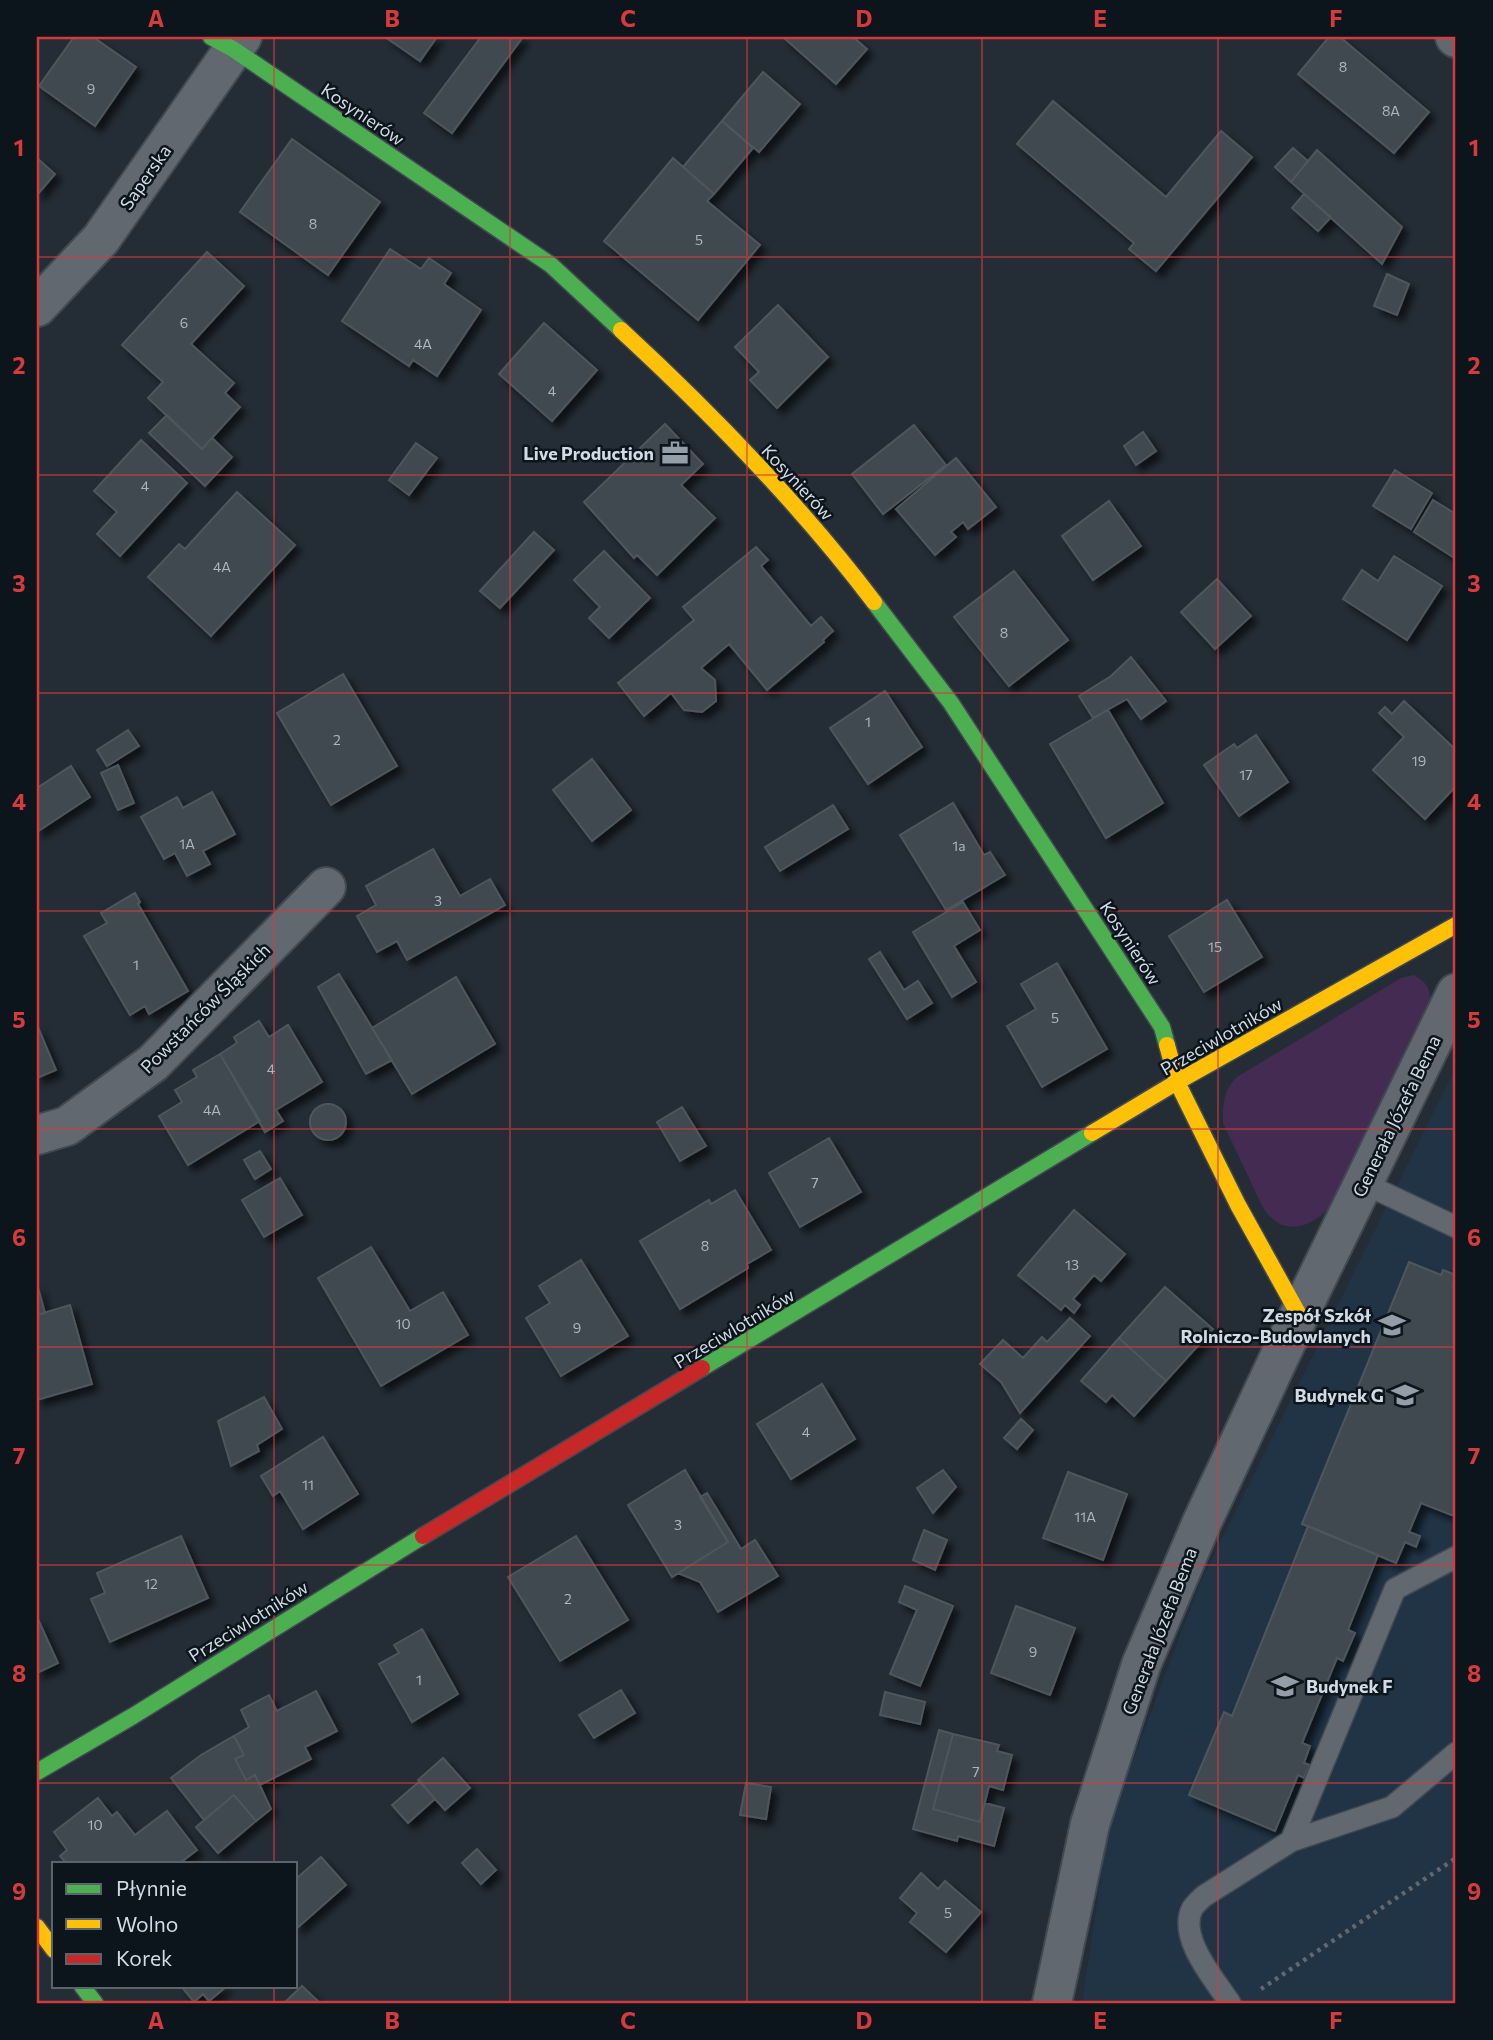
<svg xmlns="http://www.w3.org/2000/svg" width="1493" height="2040" viewBox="0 0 1493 2040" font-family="Commissioner,sans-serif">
<defs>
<filter id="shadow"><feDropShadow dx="6" dy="6" stdDeviation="3.5" flood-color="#0009"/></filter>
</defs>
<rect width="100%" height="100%" fill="#242d36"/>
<path fill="#203446" d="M1456,1067V2003H1082L1109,1824L1200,1583Z"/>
<path fill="#432b52" d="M1414,975C1428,983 1432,991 1429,1007L1330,1208C1307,1229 1283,1237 1263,1208L1223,1123C1222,1105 1224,1089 1237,1077L1401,978Z"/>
<path fill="#3f494f" stroke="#4e575c" stroke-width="2" filter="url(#shadow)" d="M74,37H93L136,67L95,126L39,86Z
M385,37H437L420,61Z
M481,37H523L452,133L424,113Z
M783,37H853L867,49L836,84Z
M1329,37H1340L1429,112L1394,153L1298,74Z
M763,72L800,104L759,152L722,121Z
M1053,101L1166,197L1221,131L1252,157L1156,271L1129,249L1134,243L1017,144Z
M722,121L753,148L714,194L683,167Z
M292,139L380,202L328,275L240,212Z
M1293,148L1308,161L1291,182L1275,167Z
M1317,150L1402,227L1382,264L1291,182Z
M37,158L55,174L37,195Z
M673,158L714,194L707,201L760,245L698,320L604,241Z
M1304,194L1331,217L1318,231L1292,208Z
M390,249L421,269L429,258L451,273L444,284L481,310L437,376L413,360L409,366L342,321Z
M207,252L244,286L191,344L234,383L225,393L240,407L202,449L148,398L163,382L122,345Z
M1387,274L1409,284L1397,315L1374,306Z
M778,305L828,357L777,408L750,380L759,372L735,347Z
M544,323L597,370L552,421L499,374Z
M167,415L202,449L212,438L232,457L205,486L149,433Z
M665,424L703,464L681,485L715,518L657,575L637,555L634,558L584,502Z
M914,425L946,465L883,514L852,474Z
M1143,432L1156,451L1136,465L1124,446Z
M141,440L187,483L120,556L97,534L117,512L94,491Z
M416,443L437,458L409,495L389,480Z
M956,458L996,507L968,529L963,522L951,532L956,537L935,555L896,509Z
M1395,470L1432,493L1411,529L1373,506Z
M237,492L295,545L211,636L148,577L179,544L185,549Z
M1433,500L1456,514V559L1414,532Z
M1109,501L1141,546L1093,580L1062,536Z
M534,532L554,550L500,608L480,591Z
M756,547L768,560L761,566L811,626L821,617L833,631L823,640L824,642L767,690L729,644L701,668L715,680L716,701L702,712L684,710L671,693L644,716L618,683L694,620L683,607Z
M604,551L650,598L609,638L589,618L600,607L574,580Z
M1394,556L1442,586L1407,640L1343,599L1362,570L1378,581Z
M1014,571L1068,640L1009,686L954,617Z
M1217,579L1251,616L1215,649L1181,612Z
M1131,657L1166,701L1141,719L1127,699L1093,718L1079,696L1111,676Z
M343,674L397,766L331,805L277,713Z
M885,691L922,747L868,784L830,728Z
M1404,701L1456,750V786L1425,819L1373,770L1404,737L1379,713L1385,707L1392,714Z
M1108,710L1163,803L1106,838L1050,744Z
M128,730L139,746L107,766L97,750Z
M1256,735L1288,782L1239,816L1204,765L1234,744L1237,748Z
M592,759L631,810L592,841L553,790Z
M118,765L134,803L118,810L101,773Z
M71,766L90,797L37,832V788Z
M212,792L235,834L203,851L210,864L187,876L175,853L164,859L141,817L177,797L183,808Z
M953,803L984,855L990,852L1005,875L946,910L900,835Z
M833,805L848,829L780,871L765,847Z
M433,849L460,896L490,879L505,905L407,960L397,941L377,952L357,916L376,905L366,886Z
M135,893L140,902L138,904L188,991L149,1014L145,1006L130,1015L84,936L107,923L101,913Z
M1227,900L1262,957L1204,992L1169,936Z
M963,902L980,930L954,946L976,982L952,997L913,932Z
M880,952L904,990L918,981L932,1003L907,1019L869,959Z
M1057,963L1107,1049L1042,1087L1007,1026L1036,1009L1021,984Z
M339,974L392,1060L366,1074L318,987Z
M456,977L495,1044L412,1094L372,1028Z
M259,1021L269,1037L288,1025L322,1082L276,1110L283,1121L265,1132L220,1054L237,1043L234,1037Z
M37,1025L56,1070L37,1078Z
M220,1054L260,1121L188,1165L159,1116L182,1102L175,1090L197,1077L193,1070Z
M310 1122a18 18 0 1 1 36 0a18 18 0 1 1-36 0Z
M682,1107L706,1146L680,1161L657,1122Z
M829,1138L861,1192L800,1227L769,1173Z
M260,1151L271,1169L255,1179L244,1160Z
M280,1178L302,1215L264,1237L242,1200Z
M735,1190L771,1250L747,1264L748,1268L680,1309L640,1241L709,1200L711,1204Z
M1074,1210L1125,1254L1101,1281L1094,1275L1073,1299L1080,1305L1074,1313L1065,1305L1061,1310L1018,1275Z
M371,1247L410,1311L443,1292L468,1335L381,1386L318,1278Z
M581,1260L628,1336L561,1376L526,1318L550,1303L539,1286Z
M1409,1262L1441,1275L1443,1270L1456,1275L1453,1286L1456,1287V1510L1454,1516L1421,1503L1409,1532L1420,1536L1416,1547L1405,1542L1396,1563L1302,1524Z
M37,1284L45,1313L37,1315Z
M1165,1287L1213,1329L1166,1381L1119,1338Z
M70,1305L92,1384L37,1400V1315Z
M1070,1318L1090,1336L1020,1413L1001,1382L980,1364L1003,1340L1023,1358L1042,1337L1047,1342Z
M1119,1338L1166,1381L1134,1416L1112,1395L1106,1402L1081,1381Z
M822,1384L855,1439L791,1479L757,1424Z
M264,1397L282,1429L257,1445L259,1451L231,1466L218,1421Z
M1021,1419L1033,1430L1017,1449L1004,1438Z
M323,1437L358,1494L303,1529L280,1491L273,1496L261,1476Z
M685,1470L728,1542L672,1577L628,1505Z
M943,1470L956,1487L933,1513L917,1488Z
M1068,1472L1127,1494L1103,1560L1043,1538Z
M707,1493L741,1549L755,1540L778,1576L718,1612L700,1582L678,1573L728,1542L700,1497Z
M1308,1526L1378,1555L1348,1630L1355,1633L1343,1661L1337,1658L1302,1743L1310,1746L1304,1763L1310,1765L1304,1778L1298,1775L1275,1831L1189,1795L1224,1712L1232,1716Z
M924,1530L947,1540L935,1570L913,1560Z
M181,1536L208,1598L110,1642L91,1599L105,1593L97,1573Z
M576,1536L628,1620L560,1661L508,1577Z
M905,1586L953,1606L920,1686L890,1674L917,1610L899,1602Z
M1016,1606L1075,1628L1050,1695L991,1673Z
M37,1617L58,1663L37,1673Z
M422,1629L458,1694L412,1722L379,1664L399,1653L394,1645Z
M621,1690L635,1713L594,1738L579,1715Z
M316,1691L337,1731L305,1747L311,1759L260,1785L255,1775L246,1780L235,1759L244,1755L234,1736L249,1727L241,1710L269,1695L277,1711Z
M885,1692L925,1702L920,1724L880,1715Z
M939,1730L953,1734L933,1809L980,1822L985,1803L1004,1808L994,1846L958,1836L957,1841L913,1829Z
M953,1734L999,1745L997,1751L1012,1755L1003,1790L989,1786L980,1822L933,1809Z
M234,1736L244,1755L235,1759L246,1780L255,1775L271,1809L256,1821L234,1795L204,1820L171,1778L201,1755Z
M443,1758L470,1788L445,1810L418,1780Z
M420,1781L435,1799L408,1823L392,1805Z
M746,1783L771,1787L766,1819L740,1815Z
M234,1795L256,1821L218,1853L196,1827Z
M98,1798L112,1816L117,1812L135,1835L167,1811L197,1850L180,1863H66L60,1856L67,1850L54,1832Z
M477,1849L496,1870L481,1884L462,1863Z
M321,1857L346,1885L296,1929V1879Z
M921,1873L938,1889L945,1881L981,1912L946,1952L910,1922L917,1913L900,1898Z
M181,1986H227L209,2001L203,1994L194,2002Z
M302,1986L320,2003H284Z"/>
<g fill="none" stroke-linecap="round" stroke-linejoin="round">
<defs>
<path id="lane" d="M1363,1183L1456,1227
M1291,1841L1395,1589L1456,1557
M1230,2003C1215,1980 1178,1938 1192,1909C1195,1904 1200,1900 1204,1896L1291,1841L1392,1807L1456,1753"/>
<path id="street" d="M1455,37L1456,38
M37,307L101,239L242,37
M37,1135L67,1126L153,1063L326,887
M1052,2003L1090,1824L1141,1665L1202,1522L1299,1315L1456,993"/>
<path id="fast" d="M211,37L233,49L551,265L621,330
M874,602L951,703L1162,1027L1167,1045
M702,1368L1092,1133
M37,1772L133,1716L423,1536
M82,1986L95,2003"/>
<path id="slow" d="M621,330C712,414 799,503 874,602
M1167,1045L1177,1082L1238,1205L1299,1315
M1092,1133L1177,1082L1456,925
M37,1927L54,1950"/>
<path id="jam" d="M423,1536L702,1368"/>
</defs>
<use href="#lane" stroke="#414951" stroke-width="24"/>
<use href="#street" stroke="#414951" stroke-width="42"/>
<use href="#fast" stroke="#414951" stroke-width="19"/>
<use href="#slow" stroke="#414951" stroke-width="19"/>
<use href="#jam" stroke="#414951" stroke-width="19"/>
<path stroke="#62686e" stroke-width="4.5" stroke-dasharray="3.5 5" stroke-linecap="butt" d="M1261,1989L1456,1858"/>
<use href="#lane" stroke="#61686f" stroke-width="21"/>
<use href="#street" stroke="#61686f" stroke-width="38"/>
<use href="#fast" stroke="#4caf50" stroke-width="16"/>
<use href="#slow" stroke="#ffc107" stroke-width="16"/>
<use href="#jam" stroke="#c62828" stroke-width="16"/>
</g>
<path fill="none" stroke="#d63a3b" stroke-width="2" stroke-opacity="0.55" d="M274,37V1863M510,37V2003M747,37V2003M982,37V2003M1218,37V2003M37,257H1456M37,475H1456M37,693H1456M37,911H1456M37,1129H1456M37,1347H1456M37,1565H1456M37,1783H1456M274,1986V2003"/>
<defs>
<symbol id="office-bare" viewBox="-9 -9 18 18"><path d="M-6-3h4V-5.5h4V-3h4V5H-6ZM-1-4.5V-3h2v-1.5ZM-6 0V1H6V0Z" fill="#949ea8" stroke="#0d151c" stroke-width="2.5" paint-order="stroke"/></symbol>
<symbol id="school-bare" viewBox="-9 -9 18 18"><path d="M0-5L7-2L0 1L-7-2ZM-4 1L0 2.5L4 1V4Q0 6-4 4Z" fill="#949ea8" stroke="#0d151c" stroke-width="2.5" paint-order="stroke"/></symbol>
</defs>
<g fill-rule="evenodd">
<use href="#office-bare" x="656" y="434" width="38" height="38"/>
<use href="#school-bare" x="1373" y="1306" width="38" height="38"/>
<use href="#school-bare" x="1386" y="1376" width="38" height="38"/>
<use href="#school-bare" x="1266" y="1667" width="38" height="38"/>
</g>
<g text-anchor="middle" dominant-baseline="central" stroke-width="5" stroke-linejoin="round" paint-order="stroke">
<g font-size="14" fill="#acb6c0">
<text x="1343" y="66">8</text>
<text x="91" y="88">9</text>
<text x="1391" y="110">8A</text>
<text x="313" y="223">8</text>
<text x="699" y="239">5</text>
<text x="184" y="322">6</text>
<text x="423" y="343">4A</text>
<text x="552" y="390">4</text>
<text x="145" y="485">4</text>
<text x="222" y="566">4A</text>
<text x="1004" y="632">8</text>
<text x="868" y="721">1</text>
<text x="337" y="739">2</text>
<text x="1419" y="760">19</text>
<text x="1246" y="774">17</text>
<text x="187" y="843">1A</text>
<text x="959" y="845">1a</text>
<text x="438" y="900">3</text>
<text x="1215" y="946">15</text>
<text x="136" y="964">1</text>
<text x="1055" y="1017">5</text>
<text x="271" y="1068">4</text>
<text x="212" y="1109">4A</text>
<text x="815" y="1182">7</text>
<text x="705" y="1245">8</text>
<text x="1072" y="1264">13</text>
<text x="403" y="1323">10</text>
<text x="577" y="1327">9</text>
<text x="806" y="1431">4</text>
<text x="308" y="1484">11</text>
<text x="1085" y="1516">11A</text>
<text x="678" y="1524">3</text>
<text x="151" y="1583">12</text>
<text x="568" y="1598">2</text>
<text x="1033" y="1651">9</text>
<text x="419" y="1679">1</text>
<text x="976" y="1771">7</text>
<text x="95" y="1824">10</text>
<text x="948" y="1912">5</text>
</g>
<g font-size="18" fill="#d1dbe5" stroke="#0d151c">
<text transform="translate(363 114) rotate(34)">Kosynierów</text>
<text transform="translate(145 177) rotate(-55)">Saperska</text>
<text transform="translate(798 482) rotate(47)">Kosynierów</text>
<text transform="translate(1131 943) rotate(57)">Kosynierów</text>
<text transform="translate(205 1008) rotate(-45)">Powstańców Śląskich</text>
<text transform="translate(1221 1036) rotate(-30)">Przeciwlotników</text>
<text transform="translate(1396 1116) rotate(-64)">Generała Józefa Bema</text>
<text transform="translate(734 1328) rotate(-31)">Przeciwlotników</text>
<text transform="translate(248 1621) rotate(-32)">Przeciwlotników</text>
<text transform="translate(1159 1631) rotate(-69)">Generała Józefa Bema</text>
</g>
<g font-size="18" font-weight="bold" fill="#d1dbe5" stroke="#0d151c" text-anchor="end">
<text x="654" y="453">Live Production</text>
<text x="1371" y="1315">Zespół Szkół<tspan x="1371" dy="21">Rolniczo-Budowlanych</tspan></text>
<text x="1384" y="1395">Budynek G</text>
<text x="1306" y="1686" text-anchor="start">Budynek F</text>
</g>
</g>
<rect width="1493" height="2040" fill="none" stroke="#0d151c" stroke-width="77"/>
<rect x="52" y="1862" width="245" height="126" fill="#0d151c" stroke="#5b646c" stroke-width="2"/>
<rect x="66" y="1884" width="35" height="10" fill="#4caf50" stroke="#5b646c" stroke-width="2"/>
<text x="116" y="1896" font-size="21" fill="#d1dbe5">Płynnie</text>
<rect x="66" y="1919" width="35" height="10" fill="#ffc107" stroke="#5b646c" stroke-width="2"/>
<text x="116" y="1932" font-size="21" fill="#d1dbe5">Wolno</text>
<rect x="66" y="1954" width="35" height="10" fill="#c62828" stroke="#5b646c" stroke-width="2"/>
<text x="116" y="1966" font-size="21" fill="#d1dbe5">Korek</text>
<rect x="38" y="38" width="1416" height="1964" fill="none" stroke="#d63a3b" stroke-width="2.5"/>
<g font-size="23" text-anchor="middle" font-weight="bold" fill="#d63a3b">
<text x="156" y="27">A</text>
<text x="392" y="27">B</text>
<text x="628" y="27">C</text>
<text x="864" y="27">D</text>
<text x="1100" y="27">E</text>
<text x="1336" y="27">F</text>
<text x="19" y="156">1</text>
<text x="1474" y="156">1</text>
<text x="19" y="374">2</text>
<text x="1474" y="374">2</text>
<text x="19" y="592">3</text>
<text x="1474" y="592">3</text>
<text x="19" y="810">4</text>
<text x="1474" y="810">4</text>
<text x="19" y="1028">5</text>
<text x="1474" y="1028">5</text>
<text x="19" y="1246">6</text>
<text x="1474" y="1246">6</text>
<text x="19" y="1464">7</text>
<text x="1474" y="1464">7</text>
<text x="19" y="1682">8</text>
<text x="1474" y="1682">8</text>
<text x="19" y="1900">9</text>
<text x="1474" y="1900">9</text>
<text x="156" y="2029">A</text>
<text x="392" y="2029">B</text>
<text x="628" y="2029">C</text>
<text x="864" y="2029">D</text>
<text x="1100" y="2029">E</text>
<text x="1336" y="2029">F</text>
</g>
</svg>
